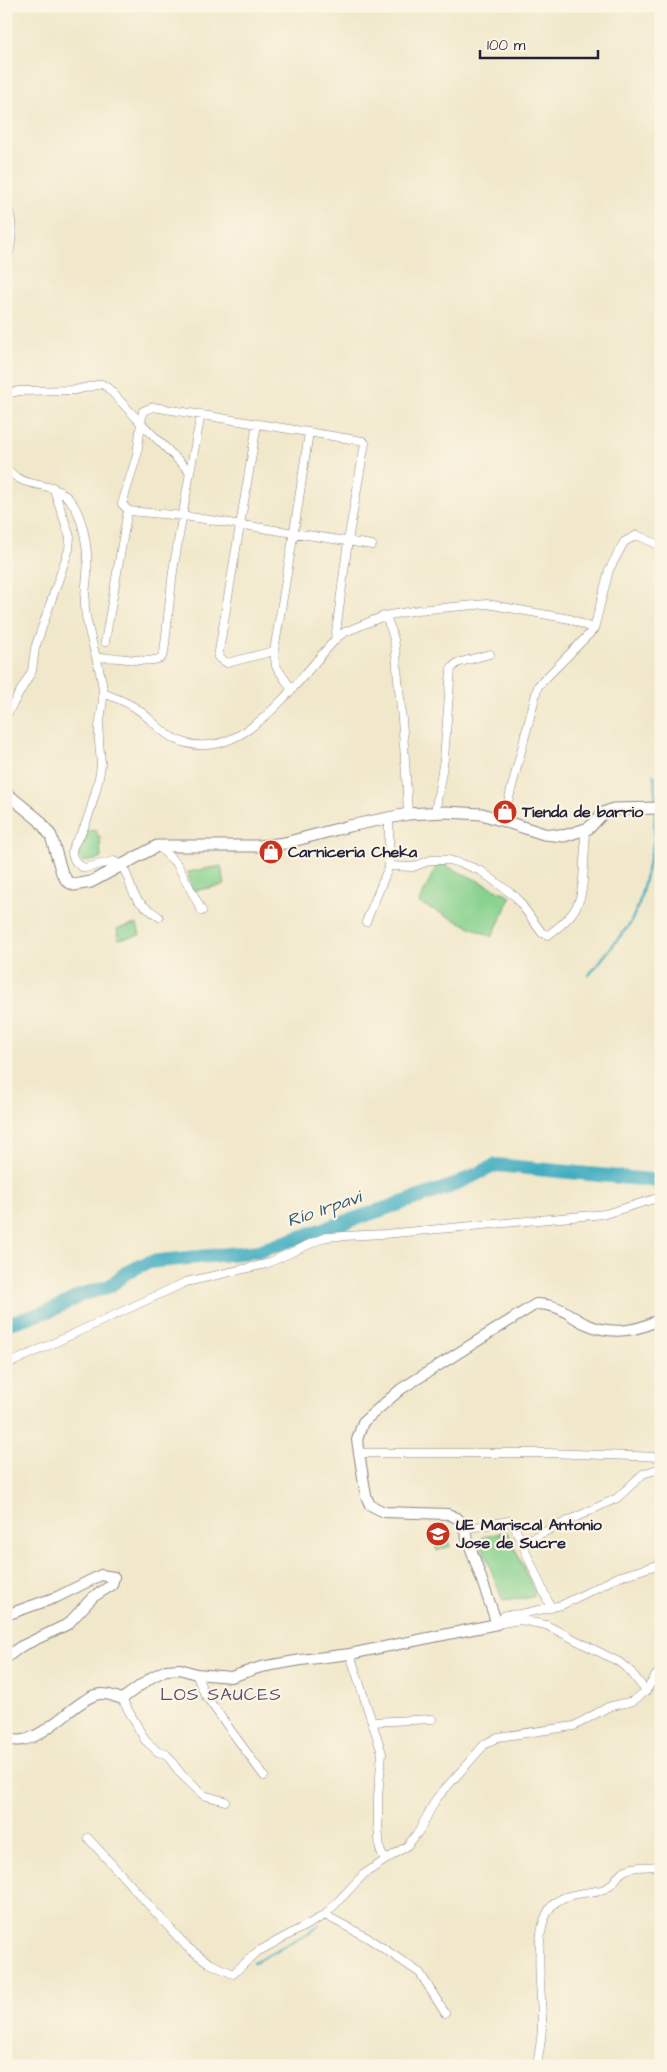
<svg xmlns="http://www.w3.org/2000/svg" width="667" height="2072" viewBox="0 0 667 2072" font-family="'Architects Daughter',sans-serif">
<rect width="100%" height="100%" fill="#fcf5e5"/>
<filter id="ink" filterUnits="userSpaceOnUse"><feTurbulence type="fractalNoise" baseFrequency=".02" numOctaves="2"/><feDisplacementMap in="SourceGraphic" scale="10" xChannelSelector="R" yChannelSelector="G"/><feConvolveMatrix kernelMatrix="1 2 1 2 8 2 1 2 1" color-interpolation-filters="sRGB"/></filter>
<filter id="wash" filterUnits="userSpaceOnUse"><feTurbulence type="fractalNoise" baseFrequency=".0096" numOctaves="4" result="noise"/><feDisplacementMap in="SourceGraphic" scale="20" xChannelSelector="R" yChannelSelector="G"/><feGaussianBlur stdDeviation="1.12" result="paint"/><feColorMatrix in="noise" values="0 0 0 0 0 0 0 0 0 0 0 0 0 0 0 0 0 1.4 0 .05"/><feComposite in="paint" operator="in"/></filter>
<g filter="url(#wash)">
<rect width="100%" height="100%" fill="#f1e8cb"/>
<path fill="#87d18e" stroke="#547a64" d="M97,830V836H100L101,859L83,862L77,853L85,831Z
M438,862L511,896L492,937L419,903Z
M221,866L225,885L192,891L188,872Z
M137,924L140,935L119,939L117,929Z
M444,1525L451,1546L437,1551L430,1531Z
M504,1532L508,1533L535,1593L533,1597L503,1601L480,1541L483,1537Z"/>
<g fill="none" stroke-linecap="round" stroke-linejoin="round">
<path stroke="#43adc1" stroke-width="2.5" d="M654,775L656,804
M589,975L630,924L639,904L654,841L655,812
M254,1962L307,1934L319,1925"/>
<path stroke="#43adc1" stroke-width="14" d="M6,1324L52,1310L81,1295L110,1286L127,1272L149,1262L259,1251L449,1187L496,1165L661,1181"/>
</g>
</g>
<g filter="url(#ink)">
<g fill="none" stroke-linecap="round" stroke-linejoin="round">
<defs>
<path id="minor" d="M6,202C15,225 12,243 6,266
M6,394L19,391L75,390L102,384L108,388L141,423L137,455L122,504L129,511L184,516L372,545
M257,424L218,657L227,663L274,651
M6,468C25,491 50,479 69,499C84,515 89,553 87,575C86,587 84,597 85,609C88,637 100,662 103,690C104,703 100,716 99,728C98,740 100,751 101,762C101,776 89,818 82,832C79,838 72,844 72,852C72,859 78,866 85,868L114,861C131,870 127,886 137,899C142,906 153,912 159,917
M190,472L201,414
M384,616C397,633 396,659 398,679C403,724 406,769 408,814
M105,642L127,515L129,511
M98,658C117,655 147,665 161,658L164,653L173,571L190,472L141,423L143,411L153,407L363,441L365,443L348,541L335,640
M292,690L276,666L274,651L294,532L309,432
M103,693C113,697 125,701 134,707C148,715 158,730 173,738C242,773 299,675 339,636L345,632L384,616L418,610L487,604L570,619L594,629
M6,716L32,671L35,648L69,549L70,537L53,487
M435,813L444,759L451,669L457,663L490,654
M503,821L538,686L594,629L609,570L624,542L637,535L661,546
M159,847L177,864L202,911
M389,866L413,867L431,860H449L466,865L481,871L516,897L542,933L548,935C580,913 583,899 584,862C585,851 586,841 584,830
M366,922L389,866V819
M6,1365L186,1282L266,1264L325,1237L384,1234L605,1214L661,1197
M358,1453H547L661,1457
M464,1529L509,1521L515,1528L551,1608
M521,1543L617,1498L643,1474L661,1468
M497,1624L505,1615L521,1614L562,1605L618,1577L661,1564
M497,1624L520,1620L546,1625L619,1662L631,1672L646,1691
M350,1654L382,1753L378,1796V1826L380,1850L385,1860
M196,1674L205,1695L264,1776
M122,1699L145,1740L158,1752L166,1754L181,1774L203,1795L225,1801
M372,1722L432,1719
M88,1838L187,1947L209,1963L233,1974L257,1952L325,1915L364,1874L407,1846L419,1831L436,1799L485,1744L498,1737L574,1726L608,1707L633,1701L646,1691L656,1675L661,1673
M325,1915L368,1938L420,1973L445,2013
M537,2066C539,2052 542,2038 542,2024C543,1995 528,1917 559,1900C572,1892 590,1894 604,1889C612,1886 615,1880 620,1874C629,1865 649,1867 661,1866"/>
<path id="tertiary" d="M6,1615L57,1597L101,1575L114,1577L112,1585L93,1597L68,1624L20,1647L6,1658
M6,1738C36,1752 69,1704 95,1695C105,1692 113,1696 122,1699L152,1677L166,1670L180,1669L196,1674L231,1677L261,1667L301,1660L350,1654L497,1624L462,1523L457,1518L448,1514L384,1512L370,1505L366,1496L357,1440L363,1422L401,1389L536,1304C563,1305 565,1314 586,1324C611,1335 638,1332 661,1318"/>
<path id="secondary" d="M6,793L39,820L51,836L62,873L67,881L74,885L91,882L157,846H259L285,843L349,826L408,814L445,812L482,814L544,834L564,836L589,828L603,813L613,809L661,808"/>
</defs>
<use href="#minor" stroke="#8a8583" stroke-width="9"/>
<use href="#tertiary" stroke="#8a8583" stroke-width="12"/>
<use href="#secondary" stroke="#8a8583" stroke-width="13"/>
<use href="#minor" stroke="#fff" stroke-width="8"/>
<use href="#tertiary" stroke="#fff" stroke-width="10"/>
<use href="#secondary" stroke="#fff" stroke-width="11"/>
</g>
</g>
<defs>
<symbol id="shop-disc" viewBox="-11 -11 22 22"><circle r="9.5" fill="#c8321e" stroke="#fcf5e5"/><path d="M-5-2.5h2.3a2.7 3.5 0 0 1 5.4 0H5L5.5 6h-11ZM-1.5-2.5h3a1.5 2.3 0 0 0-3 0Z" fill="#fff"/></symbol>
<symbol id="school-disc" viewBox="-11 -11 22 22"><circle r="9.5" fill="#c8321e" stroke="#fcf5e5"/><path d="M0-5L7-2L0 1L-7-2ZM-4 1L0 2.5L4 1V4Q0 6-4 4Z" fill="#fff"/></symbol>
</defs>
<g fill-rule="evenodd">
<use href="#shop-disc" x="491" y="798" width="28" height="28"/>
<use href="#shop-disc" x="257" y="838" width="28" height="28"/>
<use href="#school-disc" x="424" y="1520" width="28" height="28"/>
</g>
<g text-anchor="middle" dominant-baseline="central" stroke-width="4.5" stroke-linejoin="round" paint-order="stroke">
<g font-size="16" font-weight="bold" fill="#22223b" stroke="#fcf5e5" text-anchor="start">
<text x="522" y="812">Tienda de barrio</text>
<text x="288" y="852">Carniceria Cheka</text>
<text x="456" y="1525">UE Mariscal Antonio<tspan x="456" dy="18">Jose de Sucre</tspan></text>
</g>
<g font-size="18" font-style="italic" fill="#2f5a71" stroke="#fcf5e5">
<text transform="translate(324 1209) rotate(-19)">Río Irpavi</text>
</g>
<g font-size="18" letter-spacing="1" fill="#575070" stroke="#fcf5e5">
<text x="221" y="1694">LOS SAUCES</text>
</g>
</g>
<rect width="667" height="2072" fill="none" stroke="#fcf5e5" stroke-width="25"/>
<path d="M480 50v8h118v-8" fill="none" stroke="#22223b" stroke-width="2.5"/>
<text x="487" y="50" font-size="15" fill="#22223b" stroke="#fcf5e5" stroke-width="4" paint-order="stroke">100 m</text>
</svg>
